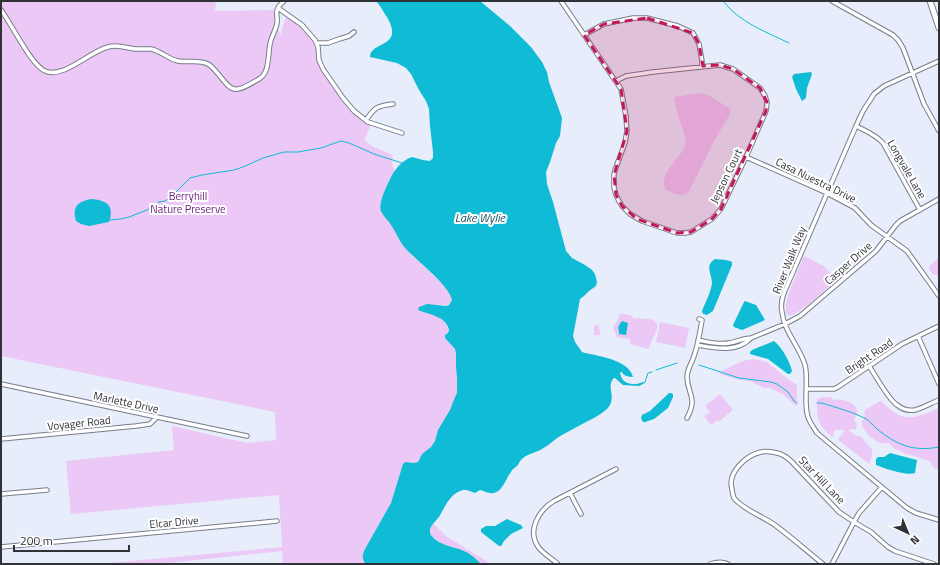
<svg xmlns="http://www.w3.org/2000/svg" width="940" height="565" viewBox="0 0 940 565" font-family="'Titillium Web',sans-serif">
<rect width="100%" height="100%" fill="#e7edfa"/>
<path fill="#ecc8f6" d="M1,1H216L215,11L275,10L280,36L285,19L288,17L303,28L317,45L318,59L350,107L371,125L364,140L372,146L392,155C394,160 390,165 395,170L390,177L382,197L381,212L387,218L392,225L399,240L405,248L442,284L450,293L452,300C444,310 444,303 435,305C430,307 424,309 419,311C430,313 451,319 448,333L445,335V338L455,349L456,354V367L457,378V393L455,397L450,410L438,430L435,441L431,447L422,454L418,462L414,463H405L401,470L395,491L391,503L365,549L363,558L365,564H283L282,551L158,564H98L282,547L279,495L71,514L66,461L174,450L172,426L247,443L276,440L275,412L1,356Z
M701,93L708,95L729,108L730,110V114L714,141L689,191C682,199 674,193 666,190C657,174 680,159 685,146C688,138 680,124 678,115C676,109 675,103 674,97Z
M804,256L824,266L836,280C827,288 799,315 789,316L786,313V304L788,295Z
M939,257V275C933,276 930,272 929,267Z
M620,313L632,316L633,318L637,319V318L644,319C649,319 654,319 657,323V329L648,349L645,348L630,344V339L616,337V334C611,326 614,326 618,320C619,318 619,315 620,313Z
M660,322L689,328L685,348L656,342Z
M599,324L600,334L599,335H594V326Z
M753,359L767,362L789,380L796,384L797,387V406L794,405L783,394L776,391L770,388H764L750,381L739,380L720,374L721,371L743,361Z
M720,394L733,410L718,422L717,421L711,425L704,416L710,412L705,406Z
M823,397H830L834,400C841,398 855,402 857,410C858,413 856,417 854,419L857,424L856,429L848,430L855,435L862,437L866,443L872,449V456L869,463H868L838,440L845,430H836L834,432L833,437H832C818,425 816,417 817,399Z
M880,401H881C903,423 912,420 939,408V469C931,469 934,466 930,461L903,453L901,451L895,449L889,443C886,443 882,444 879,442C874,441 862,430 862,424C862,420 864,418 865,415L864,412L865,410Z
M433,523L446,536L491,564H481C476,559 471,554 464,551C452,546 434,545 430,531Z"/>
<path fill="#0fbbd5" d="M376,1H480L510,26L531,47L542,62L547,72L549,82L562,118L560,136L556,143L550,162L546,172L547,184L553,202L566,251L572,258L585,265L592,270L595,274L597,282L596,286L589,291L584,296L580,299L573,336L575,342L582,352L585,353C599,356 629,360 633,377C629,377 625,376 623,374L622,372H621L620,373C621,375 621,378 623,380C627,385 637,385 643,382L644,383L643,384L639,386L623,385L615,378H614C605,387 618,397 607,409C600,415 594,418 586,422C578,426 570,431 562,435C555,439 549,445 542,449C535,453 526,454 521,460C519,462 519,464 517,466C515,468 512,469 511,472C506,478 503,491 494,493C489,494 484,491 480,490L475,493C471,492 467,489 463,490C450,493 445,507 439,517C435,522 427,528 431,535C439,546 453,546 464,551C471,554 476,559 481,564H365C362,557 362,556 365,549L391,503L403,464L405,462L414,463L418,462L422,454L431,447L435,441L438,430L450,410L455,397L457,393V378L456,367V354L455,349L445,338V335L448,333L449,330C446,316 430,315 418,310L419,307L427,304L446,306L449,305L452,300C450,286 416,260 405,248C399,241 396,232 391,225C388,220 384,217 382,213C377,206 385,190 388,183C393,172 400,161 412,157L423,160L430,161L433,158V152L430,126L429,109L426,101L419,90L411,74L406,68L397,63L370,57C370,41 405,48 387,17C383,12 381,6 376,1Z
M811,72L812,74L807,88L806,98L802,101L796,89L792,77L794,74Z
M91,199C106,200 115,205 109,222L89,226L81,224L76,221C72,207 77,202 91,199Z
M715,259C721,260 726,259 732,262V265L713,311L707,315L703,314L702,311C705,303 711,292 712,283C712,274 704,266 715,259Z
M745,301L756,305L765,320L763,321L742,330L734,327L733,325L744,302Z
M622,321L628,323L626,335L619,334C619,326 616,329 622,321Z
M774,341C782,347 790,362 792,371L790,374H788L768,359L750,354V352L752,350Z
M669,393H671L673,394V397L668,408L654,419L645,422H643L641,418L642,415L650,411Z
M890,453L917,460L915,473C906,476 886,469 876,465V459L878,457H884Z
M507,519L521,525L523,528L511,534L504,541L501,546H499L481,532V529L486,526H495Z"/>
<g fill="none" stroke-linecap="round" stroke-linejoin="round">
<path stroke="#0fbbd5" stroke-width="1" d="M723,1C739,22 766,32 789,43
M110,220L121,219L129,217L147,210L159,202L165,201L170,198L190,178L202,175L234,170L243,167L263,158L284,152H298L321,148L341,141L349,143L374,154L402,163
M699,365L739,378L771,382L777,384L788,392L794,401L797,403
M656,370L677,363
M644,383L645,382L648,373L652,372
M817,403H822C837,408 854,412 868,420C871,423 874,426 877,429C897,445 913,452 939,447"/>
<defs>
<path id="street" d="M561,1L621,89L626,116L627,131L625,143L615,170L614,175V187L616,195L619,201L622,206L630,214L642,221L677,233H685L691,232L712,219L721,209L746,157L766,111L767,102L765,96L760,88L733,69L720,65L653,72L626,76L616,81
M832,1L893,35L898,40L903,48L924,104L939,131
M278,8L302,25L315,40L318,47L319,60L323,69L343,98L354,111L368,122L402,133
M1,10C11,23 31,65 45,71C64,79 90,51 108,47C117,44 127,48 135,49C140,49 146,49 151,49C161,51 168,59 178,61C189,63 198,59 208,64C217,69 226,88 234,89C241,91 253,82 259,79C271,72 267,52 271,40C273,34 276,29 277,23C278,18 275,12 278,8C279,5 282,3 284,1
M584,35L604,24L633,18H647L678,26L693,33L699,44L702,61V66
M317,43H328L339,39L349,36L354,32
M939,61L884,86L874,94L863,111L856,126L787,286C783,294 780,303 782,312C784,332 800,347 805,365C809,382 803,401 808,417C810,423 814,428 817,433L907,508L916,513L939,520
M366,120C375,107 377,106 393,104
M856,126C866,131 876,135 883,143L920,210
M746,157L827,193L855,208L871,225L907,251L939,296
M918,336L939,384
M698,340C708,342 719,345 729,343C737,342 743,338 751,338
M697,345C715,348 737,353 751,338L785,324L800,316L876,251L896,225L900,221L939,199
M869,366C876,376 888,399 897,405C902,409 909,411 915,410C923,408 931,403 939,400
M1,384L247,436
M807,389H834L838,387L902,344L939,326
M687,418C698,397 688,396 687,377C687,369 692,363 694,356C698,345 700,332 702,320L699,319
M1,439L136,426L150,424L156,418
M570,493L581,514
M1,494L47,490
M1,547L277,521
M558,564C552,559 544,554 539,548C526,531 539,510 554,501L616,469
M710,564C716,562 722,561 728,564
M823,564C807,551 791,537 775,525C764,517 742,509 734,498C733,495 732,492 732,489C727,473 746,455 761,452C765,451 772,452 777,453C782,454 788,458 792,462L822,494L839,512L854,522L871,532L888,547L895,551L934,564
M832,564L854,522L859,513L882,487"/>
<path id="secondary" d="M930,1L939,28"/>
</defs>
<use href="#street" stroke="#777d89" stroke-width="5.5"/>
<use href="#secondary" stroke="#777d89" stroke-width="7"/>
<use href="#street" stroke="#fff" stroke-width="3.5"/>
<use href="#secondary" stroke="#fff" stroke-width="5"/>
</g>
<path fill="#c2185b" fill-opacity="0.2" stroke="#c2185b" stroke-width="3" stroke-dasharray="8 5" stroke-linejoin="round" d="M647,18L693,33L699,44L703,66L720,65L733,69L760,88L767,102L766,111L721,209L712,219L691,232L677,233L637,219L622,206L616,195L614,175L627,131L621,89L584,35L604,24Z"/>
<g text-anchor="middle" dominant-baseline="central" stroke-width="4" stroke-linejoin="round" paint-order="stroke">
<g font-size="11" fill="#303237" stroke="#fff">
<text transform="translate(907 169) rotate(60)">Longvale Lane</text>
<text transform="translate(726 176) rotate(-64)">Jepson Court</text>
<text transform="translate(816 180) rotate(26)">Casa Nuestra Drive</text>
<text transform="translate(789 260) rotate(-68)">River Walk Way</text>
<text transform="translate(848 263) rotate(-41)">Casper Drive</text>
<text transform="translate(869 356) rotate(-34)">Bright Road</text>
<text transform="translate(126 402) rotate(12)">Marlette Drive</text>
<text transform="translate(79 423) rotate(-6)">Voyager Road</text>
<text transform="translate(822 480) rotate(46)">Star Hill Lane</text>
<text transform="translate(174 522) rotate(-5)">Elcar Drive</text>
</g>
<g font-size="11" fill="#6c237d" stroke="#fff">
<text x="188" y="196">Berryhill<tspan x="188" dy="13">Nature Preserve</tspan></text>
</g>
<g font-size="12" font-style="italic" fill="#13505c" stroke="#fff">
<text x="480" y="217">Lake Wylie</text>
</g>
</g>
<rect width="940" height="565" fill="none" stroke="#303237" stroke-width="4"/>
<g transform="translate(908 533) rotate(136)" stroke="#ffffff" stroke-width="3" paint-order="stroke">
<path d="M0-3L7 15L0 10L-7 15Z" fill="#303237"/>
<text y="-6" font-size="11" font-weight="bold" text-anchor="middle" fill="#303237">N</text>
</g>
<path d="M14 545v6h115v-6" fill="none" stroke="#303237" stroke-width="2"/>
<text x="20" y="545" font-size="12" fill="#303237" stroke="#ffffff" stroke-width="3" paint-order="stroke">200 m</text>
</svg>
